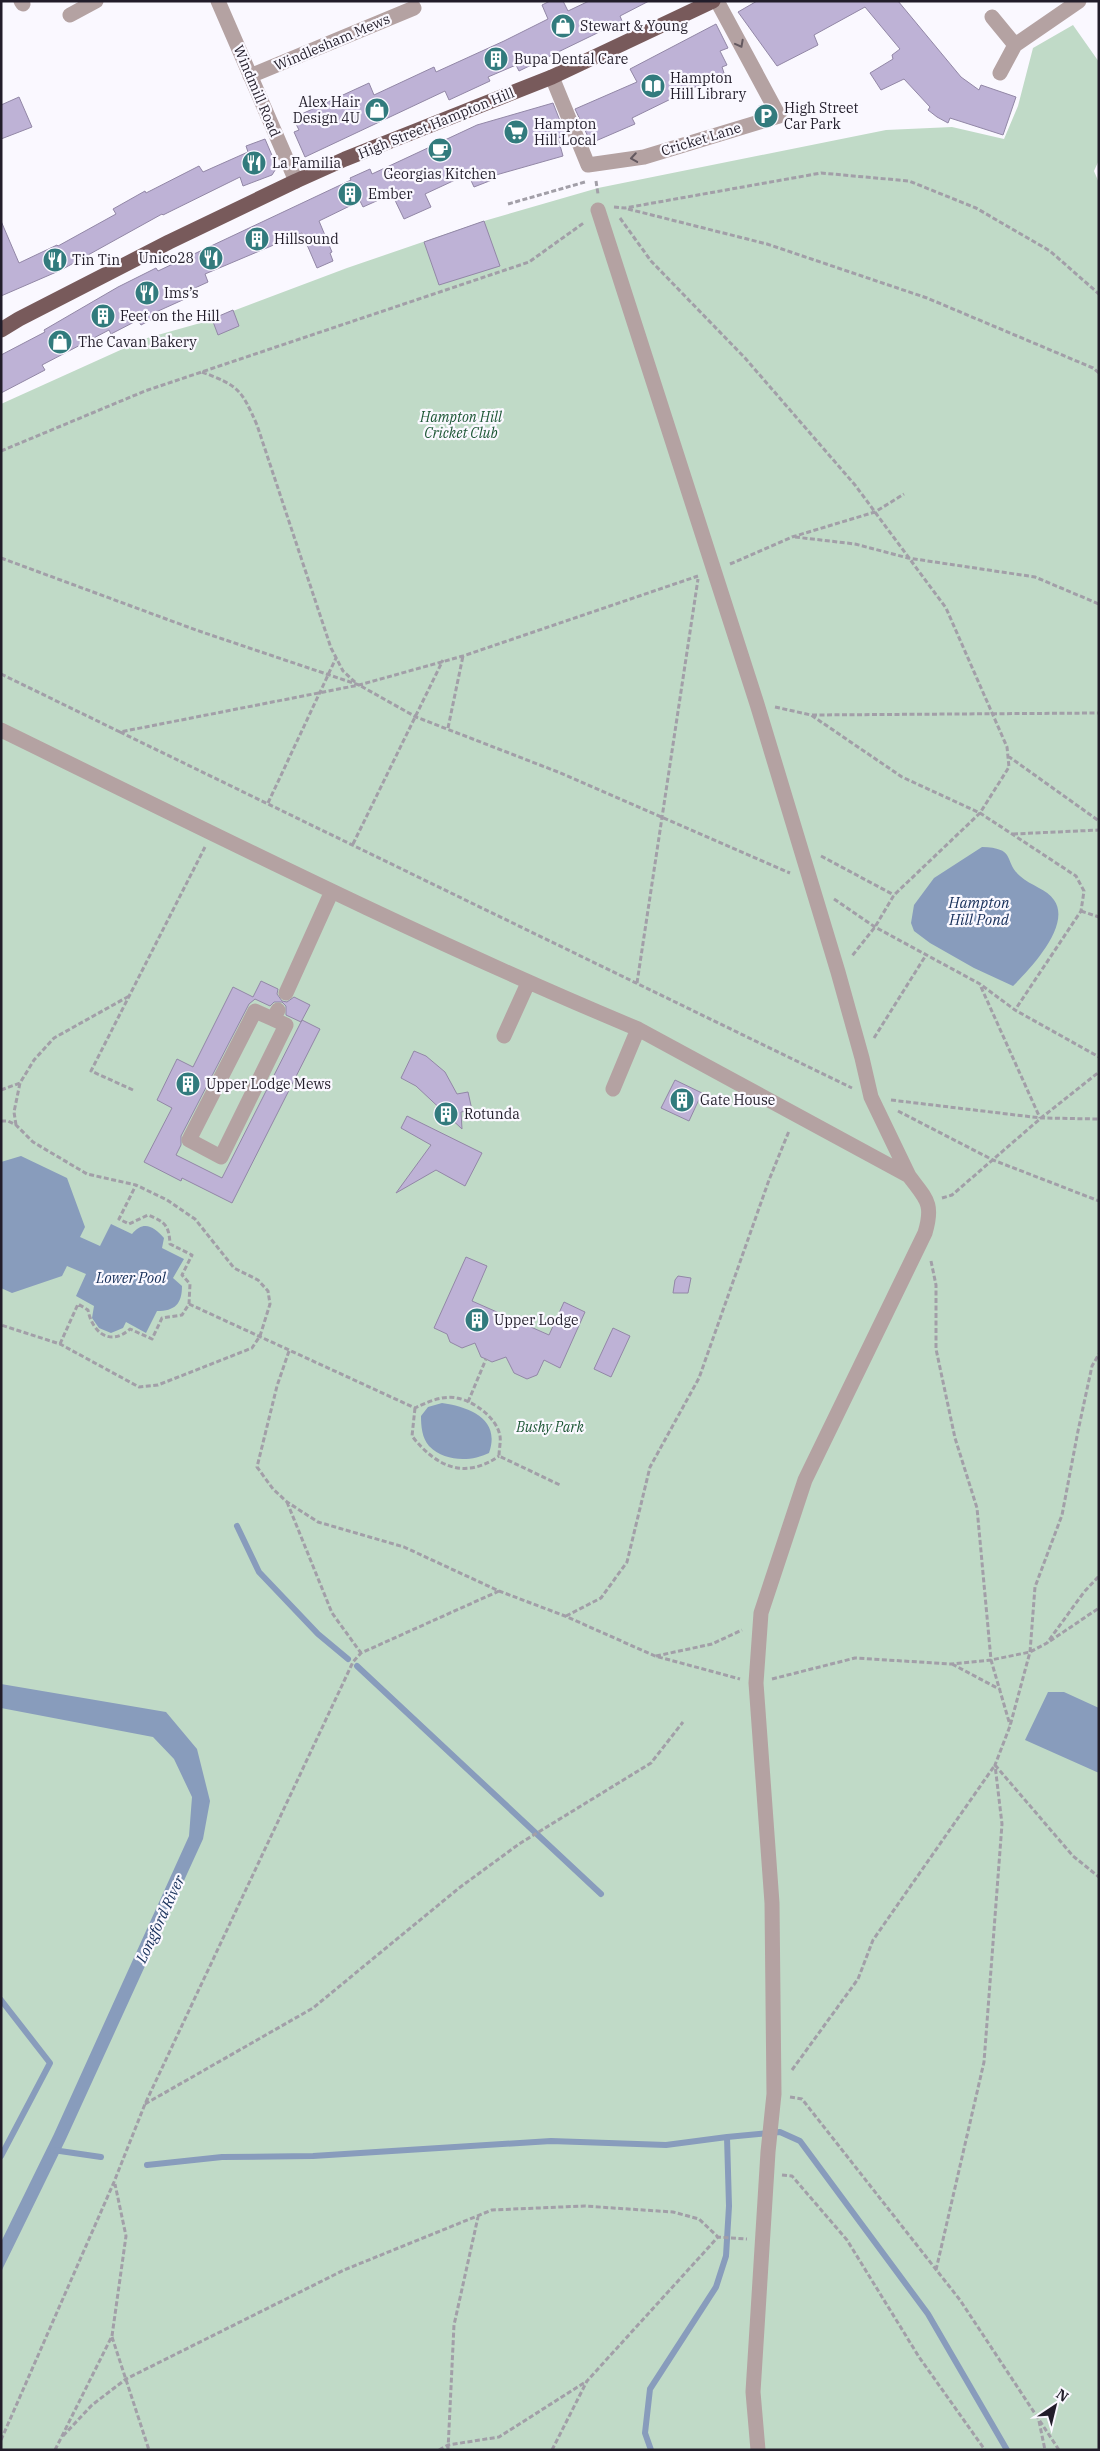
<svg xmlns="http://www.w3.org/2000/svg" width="1100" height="2451" viewBox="0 0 1100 2451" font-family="'IBM Plex Serif',serif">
<rect width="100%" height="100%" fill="#faf8ff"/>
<path fill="#c0dac7" d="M1073,25L1099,62V160L1094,171L1099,183V2450H1V404L147,338L204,322L347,268L484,221L598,188L886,130L952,127L1004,139L1018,106L1033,48Z"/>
<path fill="#889cbc" d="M982,847C1017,848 1003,861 1020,876C1031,886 1047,889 1054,900C1072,925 1030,969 1013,986L974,968L930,943L914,931L911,923L914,905L934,878Z
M21,1156L67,1178L85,1227L80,1237L100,1246L111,1224L132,1234C143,1220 154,1226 164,1238L162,1248L184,1259L173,1278L182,1286C182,1304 175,1311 157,1311L146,1333L126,1322L123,1328L111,1333L99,1328L92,1318L94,1306L76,1296L86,1274L67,1266L62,1276L12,1293L1,1288V1162Z
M442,1403C470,1407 501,1419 489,1453C471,1462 445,1462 429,1446C422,1438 421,1426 421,1416L428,1407Z
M1,1684L166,1712L197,1749L210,1801L203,1839L66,2139L1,2272V2242L54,2134L189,1836L192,1797L174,1759L153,1737L1,1708Z
M1048,1692H1064L1099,1708V1773L1025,1740Z"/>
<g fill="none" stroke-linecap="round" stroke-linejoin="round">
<path stroke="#889cbc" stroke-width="6" d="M237,1526L259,1572L318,1634L348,1659
M357,1666L601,1894
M1,2000L50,2063L1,2156
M53,2150L101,2157
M147,2165L222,2157L313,2156L551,2141L666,2145L727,2137
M651,2450L645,2433L650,2389L716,2287L726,2256L729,2206L727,2137L780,2132L800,2141L928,2314L1007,2450"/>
</g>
<path fill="#beb2d6" stroke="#9287a6" d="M550,1H563L568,11L589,1H649L620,16L622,21L519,71L516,65L488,77L490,81L449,100L445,91L305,157L294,132L299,130L293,118L369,83L374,95L434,67L436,72L504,41L548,19L542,5Z
M757,1H898L961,77L979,90L981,85L1016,97L1003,135L950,118L948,123L937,117L928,110L930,107L904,79L881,90L870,73L893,59L892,55L900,49L865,7L814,35L818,45L777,66L738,12Z
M716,24L728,48L720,51L727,65L722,67L724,73L632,118L635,124L591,143L575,109L637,82L630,69Z
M19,97L32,127L1,139V105Z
M553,103L566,136L558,138L563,156L496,175L497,178L474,187L468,174L425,194L431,207L404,219L392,194L363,207L360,201L319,221L332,252L330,253L333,261L317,268L302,233L205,274L208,282L184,293L187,298L156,312L158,316L141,325L138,320L111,334L109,330L42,365L45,370L1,393V355L45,332L44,330L118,287L156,268L158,271L351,180L350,178L370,169L372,174L477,125Z
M265,139L277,167L272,175L243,186L240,177L163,215L162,214L61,270L1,296V221L19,263L57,245L58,246L116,214L113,209L145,191L146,193L199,166L203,172L248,152L246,146Z
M484,221L500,266L439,285L424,242Z
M233,310L239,326L218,335L212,319Z
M261,981L278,989L277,994L282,1001L287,1002L294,997L310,1005L301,1022L286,1015V1006L282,1002H274L270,1006L255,999L249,1004L181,1136V1145L176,1155L222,1178L302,1020L320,1029L232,1203L182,1178L181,1181L144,1162L172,1108L157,1100L177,1059L193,1067L233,987L253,997Z
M414,1051L426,1056L445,1072L457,1094L468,1092L472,1110L461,1112L462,1129L416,1086L401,1078Z
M675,1080L702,1093L689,1121L661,1108Z
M407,1116L482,1153L465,1186L436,1170L396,1193L431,1145L401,1128Z
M466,1257L487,1266L472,1301L549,1335L564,1302L585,1312L560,1368L544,1360L537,1375L527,1379L514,1373L506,1357L492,1362L486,1359L481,1357L475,1343L462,1348L450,1342L447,1334L434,1328Z
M678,1276L691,1278L688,1293H673L675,1280Z
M613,1328L630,1336L611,1377L594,1369Z"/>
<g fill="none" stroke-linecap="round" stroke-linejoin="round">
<path stroke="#a29fa8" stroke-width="3" stroke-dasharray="5 2.5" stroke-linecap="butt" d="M596,181L598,194
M508,204L585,182
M614,207L625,208L821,173L909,181L976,208L1050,251L1099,294
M628,209L767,244L927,298L1093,368L1099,373
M620,218L651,261L745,358L855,485L946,608L1007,747L1009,767L980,813L894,895L875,927L852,956
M202,372C239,386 241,389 257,425L331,648L343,671L356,683
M1,451L145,391L529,262L585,222
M795,537L855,544L908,558L1035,577L1099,604
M1,558L196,630L359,685L416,717L558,772L790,873
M730,564L792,537L875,512L904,494
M1,674L120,732L359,685L463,656L698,576
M775,707L811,715L902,777L980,813L1076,876L1084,891L1081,911L1015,1010
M812,715L1099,713
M448,728L463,656
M120,732L852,1088
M1008,756L1099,821
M268,803L336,658
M1013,834L1099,830
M353,844L443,660
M821,856L894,895
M834,899L875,927L980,984L1015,1010L1099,1057
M1081,911L1099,917
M637,983L698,579
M981,987L1040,1118
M874,1038L926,955
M1,1090L20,1083
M133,1090L91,1071L205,847
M891,1100L1041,1118L1099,1119
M898,1111L993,1160L1099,1201
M1,1121H8L16,1125L33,1142L87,1174L136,1185L167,1200L195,1219L234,1268L258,1280L268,1291L270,1304L260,1336L252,1348L158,1385L139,1387L60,1344L1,1325
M16,1125L14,1112L20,1083L34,1060L54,1038L131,995
M942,1198L952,1195L1041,1118L1099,1072
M931,1261L936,1285V1349L955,1438L977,1508L991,1660L1010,1725
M189,1304L415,1408C427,1402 443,1395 457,1398C474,1401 497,1418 500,1436C501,1442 499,1449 499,1456L560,1485
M60,1344L78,1304L88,1310C92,1332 110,1347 130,1329L152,1339L162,1318L182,1315L189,1304L190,1284L182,1275L192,1255L170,1244C169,1225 165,1222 148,1215L129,1224L119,1219L136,1185
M289,1351L277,1386L257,1467L273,1489L287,1502L318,1522L404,1547L499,1591L565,1616L655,1656L740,1679
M468,1402L486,1359
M415,1408L412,1436C436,1467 465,1480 499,1456
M287,1502L332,1613L361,1653
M566,1616L601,1598L627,1562L650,1467L699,1378L769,1180L789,1131
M1050,1641L1099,1608
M656,1656L712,1644L742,1630
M952,1664L1001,1690
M772,1679L855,1658L951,1664L991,1660L1030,1652L1047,1643L1084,1592L1099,1576
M792,2070L858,1979L873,1940L995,1765L1073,1856L1099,1877
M790,2097L802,2099L960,2300L1059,2450
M145,2104L313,2008L459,1888L519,1844L651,1763L683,1722
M782,2175L792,2176L847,2240L919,2357L985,2450
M936,2270L984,2062L1002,1824L995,1765L1010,1726L1030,1652L1035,1587L1062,1515L1078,1431L1092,1366L1099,1354
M112,2337L149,2450
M1039,2421L1045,2450
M63,2436L92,2405L126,2379L344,2270L492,2210L584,2206L673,2212L699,2219L718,2237
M1,2440L114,2182L145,2104L353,1662L361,1653L499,1591
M55,2450L112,2336L126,2236L115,2184
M439,2450L448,2445L499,2437L587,2381
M448,2450L454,2325L478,2217
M552,2450L587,2381L718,2237L747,2239"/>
<path stroke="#b4a2a2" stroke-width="15" d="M21,1L23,4
M218,1L296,181
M70,15L96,1
M992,17L1015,45
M1000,73L1015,45L1079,1
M250,76L414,8
M552,77L588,165L644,157L779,116L717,1
M598,210L757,704L838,972L862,1058L871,1097L909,1176
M1,730C212,833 422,939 638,1029L613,1089
M286,993L332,891
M273,1019L255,1011L189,1140L221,1157L286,1025L273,1019L278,1010
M638,1029L909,1176C926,1199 934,1203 925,1233L805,1480L761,1613L756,1683L772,1903L774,2094L768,2152L753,2392L758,2450
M504,1036L528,983"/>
<path stroke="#785a5b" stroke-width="15" d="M1,330L19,319L169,242L296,181L345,159L552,77L713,1"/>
</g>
<defs><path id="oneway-chevron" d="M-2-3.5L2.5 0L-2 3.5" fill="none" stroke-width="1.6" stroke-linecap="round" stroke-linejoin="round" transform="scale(1.25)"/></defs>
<g stroke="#645960">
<use href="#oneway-chevron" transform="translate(740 44) rotate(62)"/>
<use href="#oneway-chevron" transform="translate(634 158) rotate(171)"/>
</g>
<defs>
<symbol id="shop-disc" viewBox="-11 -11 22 22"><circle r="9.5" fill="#327b7d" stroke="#faf8ff"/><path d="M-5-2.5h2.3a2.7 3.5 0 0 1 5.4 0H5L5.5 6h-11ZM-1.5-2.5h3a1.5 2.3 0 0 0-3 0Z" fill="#fff"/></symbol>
<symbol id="building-disc" viewBox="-11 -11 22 22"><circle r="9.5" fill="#327b7d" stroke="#faf8ff"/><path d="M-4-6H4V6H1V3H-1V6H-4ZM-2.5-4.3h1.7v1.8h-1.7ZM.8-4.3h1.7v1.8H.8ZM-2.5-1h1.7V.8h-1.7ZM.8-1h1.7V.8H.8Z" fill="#fff"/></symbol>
<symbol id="library-disc" viewBox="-11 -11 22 22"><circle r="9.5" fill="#327b7d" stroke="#faf8ff"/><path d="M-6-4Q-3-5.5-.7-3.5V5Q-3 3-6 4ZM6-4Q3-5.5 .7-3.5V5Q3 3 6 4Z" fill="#fff"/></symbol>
<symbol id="parking-disc" viewBox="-11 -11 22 22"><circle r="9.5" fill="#327b7d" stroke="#faf8ff"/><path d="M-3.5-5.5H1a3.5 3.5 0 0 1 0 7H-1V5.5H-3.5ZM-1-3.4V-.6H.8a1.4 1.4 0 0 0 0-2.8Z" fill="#fff"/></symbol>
<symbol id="supermarket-disc" viewBox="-11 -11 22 22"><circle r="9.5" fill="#327b7d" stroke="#faf8ff"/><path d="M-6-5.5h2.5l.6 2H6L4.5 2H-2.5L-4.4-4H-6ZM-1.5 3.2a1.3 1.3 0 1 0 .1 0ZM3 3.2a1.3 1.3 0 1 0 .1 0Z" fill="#fff"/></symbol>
<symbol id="cafe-disc" viewBox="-11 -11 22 22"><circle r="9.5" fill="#327b7d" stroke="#faf8ff"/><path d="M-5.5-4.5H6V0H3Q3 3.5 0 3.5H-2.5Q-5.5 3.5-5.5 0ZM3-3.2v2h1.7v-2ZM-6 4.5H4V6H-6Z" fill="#fff"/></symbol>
<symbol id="restaurant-disc" viewBox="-11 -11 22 22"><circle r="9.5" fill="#327b7d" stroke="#faf8ff"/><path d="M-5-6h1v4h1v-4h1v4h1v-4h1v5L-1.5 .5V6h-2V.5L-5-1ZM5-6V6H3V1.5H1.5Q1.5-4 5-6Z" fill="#fff"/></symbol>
</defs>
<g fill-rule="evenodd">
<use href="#shop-disc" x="549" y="12" width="28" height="28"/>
<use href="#building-disc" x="482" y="45" width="28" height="28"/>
<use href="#library-disc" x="639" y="72" width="28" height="28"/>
<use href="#shop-disc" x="363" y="96" width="28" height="28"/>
<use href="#parking-disc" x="752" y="102" width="28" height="28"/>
<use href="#supermarket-disc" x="502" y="118" width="28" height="28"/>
<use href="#cafe-disc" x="426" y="136" width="28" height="28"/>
<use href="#restaurant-disc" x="240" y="149" width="28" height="28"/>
<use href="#building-disc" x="336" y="180" width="28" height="28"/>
<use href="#building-disc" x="243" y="225" width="28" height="28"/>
<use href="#restaurant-disc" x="197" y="244" width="28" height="28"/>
<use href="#restaurant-disc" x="41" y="246" width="28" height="28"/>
<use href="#restaurant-disc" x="133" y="279" width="28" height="28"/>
<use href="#building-disc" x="89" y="302" width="28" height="28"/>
<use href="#shop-disc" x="46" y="328" width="28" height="28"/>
<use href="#building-disc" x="174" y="1070" width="28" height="28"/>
<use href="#building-disc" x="668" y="1086" width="28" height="28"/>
<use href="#building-disc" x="432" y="1100" width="28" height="28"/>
<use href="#building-disc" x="463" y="1306" width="28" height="28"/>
</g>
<g text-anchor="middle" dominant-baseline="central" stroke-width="4.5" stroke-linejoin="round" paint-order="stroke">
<g font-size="14" fill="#221d2a" stroke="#faf8ff" text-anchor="start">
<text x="580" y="26">Stewart &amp; Young</text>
<text x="514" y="59">Bupa Dental Care</text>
<text x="670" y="78">Hampton<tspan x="670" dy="16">Hill Library</tspan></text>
<text x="360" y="102" text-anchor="end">Alex Hair<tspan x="360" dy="16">Design 4U</tspan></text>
<text x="784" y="108">High Street<tspan x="784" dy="16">Car Park</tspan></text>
<text x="534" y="124">Hampton<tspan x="534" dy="16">Hill Local</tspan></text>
<text x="272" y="163">La Familia</text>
<text x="440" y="174" text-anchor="middle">Georgias Kitchen</text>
<text x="368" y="194">Ember</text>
<text x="274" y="239">Hillsound</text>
<text x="194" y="258" text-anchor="end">Unico28</text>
<text x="72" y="260">Tin Tin</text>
<text x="164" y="293">Ims’s</text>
<text x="120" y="316">Feet on the Hill</text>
<text x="78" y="342">The Cavan Bakery</text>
<text x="206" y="1084">Upper Lodge Mews</text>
<text x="700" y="1100">Gate House</text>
<text x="464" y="1114">Rotunda</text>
<text x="494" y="1320">Upper Lodge</text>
</g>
<g font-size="14" fill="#221d2a" stroke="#faf8ff">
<text transform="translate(332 42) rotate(-23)">Windlesham Mews</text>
<text transform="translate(257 91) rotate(67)">Windmill Road</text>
<text transform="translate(436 123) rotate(-22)">High Street Hampton Hill</text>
<text transform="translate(701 139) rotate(-17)">Cricket Lane</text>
</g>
<g font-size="14" font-style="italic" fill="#1c5634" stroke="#faf8ff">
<text x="461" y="417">Hampton Hill<tspan x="461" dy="16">Cricket Club</tspan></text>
<text x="550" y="1427">Bushy Park</text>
</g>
<g font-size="15" font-style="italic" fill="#152e59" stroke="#faf8ff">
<text x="979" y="902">Hampton<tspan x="979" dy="17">Hill Pond</tspan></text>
<text x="131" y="1277">Lower Pool</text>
<text transform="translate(160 1919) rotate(-65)">Longford River</text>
</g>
</g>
<rect width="1100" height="2451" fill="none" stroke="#221d2a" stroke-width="5"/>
<g transform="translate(1055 2406) rotate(35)" stroke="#faf8ff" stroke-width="4" paint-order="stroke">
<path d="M0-4L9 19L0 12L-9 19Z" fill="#221d2a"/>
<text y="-8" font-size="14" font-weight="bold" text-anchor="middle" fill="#221d2a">N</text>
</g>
</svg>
